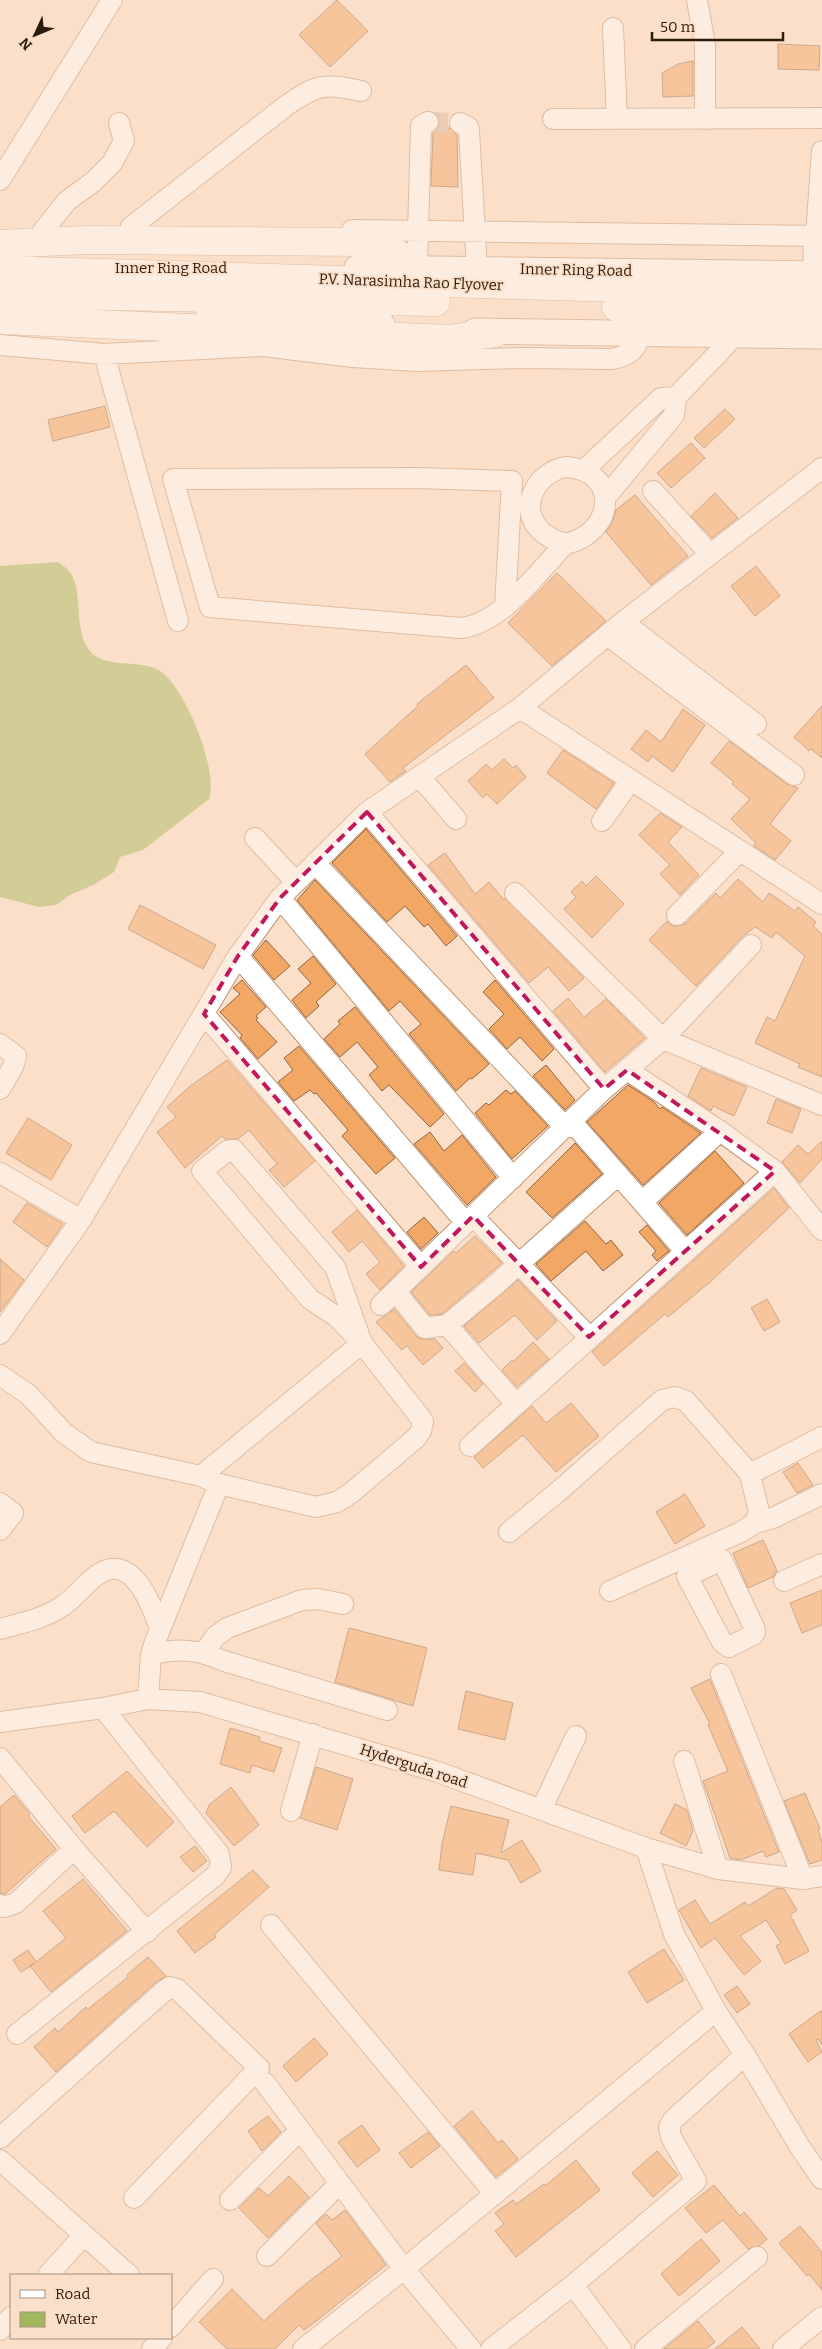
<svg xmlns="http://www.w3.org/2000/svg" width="822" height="2349" viewBox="0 0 822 2349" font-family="Bitter,serif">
<rect width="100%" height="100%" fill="#fbdfc9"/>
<path fill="#a1b75b" d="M58,562C62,565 67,568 70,572C84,593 73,628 89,650C104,670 140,658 160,671C185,687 219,771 209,799L143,850L120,857L114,872L95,884L70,895L56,905L39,907L0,897V566Z"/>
<path fill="#f2a765" stroke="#8f6644" d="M337,0L368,31L330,67L299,35Z
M778,44L820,46L819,70L778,69Z
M693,61V96L663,97L662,73L678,64Z
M438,128H450L457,135L458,187L431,186L433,133Z
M105,406L110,427L53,441L48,420Z
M725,409L735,419L704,448L694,438Z
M691,443L705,458L671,488L657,473Z
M715,493L738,518L712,538L691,516Z
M635,495L688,556L651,585L606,532L613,521L616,510Z
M756,566L780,596L755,616L731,586Z
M557,573L606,621L552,666L508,623Z
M466,665L494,698L403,768L406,771L390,782L365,754L418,706L417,704Z
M822,706V758L811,749L809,751L794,737Z
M683,709L705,725L673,772L652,756L648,762L631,749L646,730L661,742Z
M729,741L787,784L798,788L770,824L791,841L775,860L754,846L756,843L731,819L750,799L732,784L734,782L711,763Z
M563,750L614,783L596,809L547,773Z
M504,759L513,768L516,765L526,777L497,804L487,794L483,798L468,781L486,764L492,770Z
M660,813L682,827L668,842L699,875L680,895L660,874L670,865L639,835Z
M366,829L457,936L446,946L428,924L424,927L405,906L387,922L332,863Z
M445,853L475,894L489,882L504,900L505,898L584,978L569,991L548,967L529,983L428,865Z
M596,876L624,904L592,938L564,909L576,897L571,892L582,881L586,886Z
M738,879L763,902L769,893L795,911L798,907L816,922L813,926L822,934V1077L798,1067L800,1064L755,1043L767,1017L775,1021L805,956L776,932L772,938L755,927L742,937L696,986L649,940L667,921L674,927L685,924L716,893L720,898Z
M315,880L489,1064L472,1079L470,1078L456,1091L409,1034L421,1024L400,1001L389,1011L297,900Z
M140,905L216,945L203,969L128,929Z
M266,940L290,966L274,980L253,955Z
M313,956L336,984L316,1002L319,1006L306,1018L292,1000L311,983L298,969Z
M242,980L266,1007L256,1016L258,1018L256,1020L277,1042L258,1059L240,1038L242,1035L220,1012L240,994L233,988Z
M495,980L554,1049L542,1061L520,1037L507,1049L489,1029L504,1014L483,992Z
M568,998L584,1017L606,999L645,1038L605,1072L553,1011Z
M355,1007L444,1114L430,1127L389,1085L382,1091L369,1075L378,1067L357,1042L340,1057L324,1039L340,1024L338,1021Z
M299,1046L395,1158L376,1174L342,1136L348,1130L316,1093L314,1094L310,1090L294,1101L278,1082L293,1070L284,1058Z
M227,1060L315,1161L284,1187L269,1170L277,1164L249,1130L238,1139H225L222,1136L185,1168L157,1132L176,1117L167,1107L189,1087Z
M546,1065L575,1100L565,1110L533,1076Z
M701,1068L747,1087L734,1116L713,1106L711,1111L688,1096Z
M628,1085L653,1101L660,1109L662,1107L701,1133L643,1185L587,1122Z
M506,1090L511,1094L515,1091L548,1126L512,1159L475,1113L486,1103L489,1105Z
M776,1099L801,1109L792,1133L767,1123Z
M28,1118L72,1145L51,1180L6,1153Z
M430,1132L444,1151L462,1135L496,1177L467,1205L414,1144Z
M822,1141V1159L800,1183L782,1162L798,1145L808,1154Z
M575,1143L602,1174L552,1218L526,1192Z
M715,1151L744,1183L687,1235L659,1203Z
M774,1188L789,1208L710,1282L668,1317L665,1314L604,1366L592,1352Z
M27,1203L63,1224L47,1247L13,1222Z
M357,1210L404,1266L380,1290L366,1274L380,1262L362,1241L349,1252L332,1232Z
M424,1217L438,1233L421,1249L407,1232Z
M585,1221L606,1244L611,1240L623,1255L603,1271L586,1251L551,1281L536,1264Z
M647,1225L669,1251L657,1261L652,1255L656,1251L639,1232Z
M475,1236L502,1263L442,1314L430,1315L411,1292L454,1251L456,1253Z
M0,1259L24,1280L0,1312Z
M518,1280L557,1321L537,1340L515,1315L479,1343L464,1326Z
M767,1299L780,1322L764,1331L751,1308Z
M394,1309L416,1336L421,1339H435L443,1348L423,1365L407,1346L402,1350L376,1322Z
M533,1342L549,1359L517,1387L502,1370L512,1360L513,1362Z
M464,1363L483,1384L475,1392L455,1371Z
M571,1403L599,1436L556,1472L523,1435L483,1468L474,1457L532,1406L546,1423Z
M798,1463L813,1485L797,1493L783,1472Z
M685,1494L705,1526L675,1544L656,1512Z
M763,1540L777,1571L773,1577L748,1588L733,1553Z
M822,1590V1625L802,1633L790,1603Z
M349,1628L427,1648L413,1706L335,1682Z
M710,1679L779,1852L766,1857L763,1851L741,1860L730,1858L703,1781L728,1771L708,1725L710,1724L691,1688Z
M466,1691L513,1703L505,1740L458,1729Z
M230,1728L260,1737L259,1741L282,1748L274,1772L252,1765L250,1773L220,1764Z
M316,1767L353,1779L337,1830L300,1818Z
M127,1771L174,1822L147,1847L114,1811L85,1833L72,1816Z
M231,1787L259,1825L234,1846L206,1813L209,1805Z
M805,1793L820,1829L818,1830L822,1842V1860L810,1864L784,1801Z
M14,1795L30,1814L28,1816L56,1849L5,1894L0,1893V1807Z
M675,1804L687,1810L693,1831L686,1846L660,1833Z
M451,1806L509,1820L501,1853L522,1840L541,1871L521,1883L508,1860L476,1853L473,1875L439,1870L442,1844Z
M195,1846L207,1861L193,1872L180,1857Z
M253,1870L269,1887L214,1935L216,1937L195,1953L177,1931Z
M83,1879L127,1931L51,1992L30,1966L35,1963L21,1972L13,1960L28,1950L36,1962L66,1938L43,1911Z
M777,1888L784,1889L797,1910L790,1915L809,1951L785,1964L776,1946L781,1943L766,1920L740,1936L761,1961L744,1975L715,1938L701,1948L679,1910L695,1900L710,1924L745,1902L748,1906Z
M664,1949L684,1980L647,2003L628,1972Z
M148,1957L166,1976L155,1983L56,2072L34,2047L55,2028L58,2032L86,2007L88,2009L128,1977L127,1975Z
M737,1986L750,2004L737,2013L724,1995Z
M822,2010V2045L818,2039L816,2040L822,2052L808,2062L789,2034Z
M314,2038L328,2054L296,2082L283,2066Z
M472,2111L498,2143L502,2140L518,2159L496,2177L454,2126Z
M268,2116L281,2132L262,2151L248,2131Z
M362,2125L380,2150L357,2167L338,2142Z
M428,2132L440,2146L411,2168L399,2153Z
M657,2151L678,2175L653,2197L632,2173Z
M576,2160L600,2190L516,2257L495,2231L504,2224L495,2213L513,2200L516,2204L544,2184L545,2186Z
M289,2176L309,2197L268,2238L239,2208L259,2188L268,2196Z
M714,2185L740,2216L744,2212L767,2239L759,2246L748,2249L723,2220L706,2233L685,2208Z
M345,2210L386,2265L319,2319L304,2330L299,2325L275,2349H227L199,2322L232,2289L264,2321L297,2291L342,2256L316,2223L326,2214L332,2220Z
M800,2226L822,2252V2290L809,2274L807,2276L779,2243Z
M701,2239L720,2261L679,2296L661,2274Z
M698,2321L715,2342L706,2349H664Z
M742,2327L760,2349H715Z"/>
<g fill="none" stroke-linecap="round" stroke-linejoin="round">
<path stroke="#d2b8a3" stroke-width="20" stroke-dasharray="20 10" stroke-linecap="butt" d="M428,122L460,123"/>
<defs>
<path id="minor" d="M697,0L705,45V119
M613,28L617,119
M553,119L822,118
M460,123L468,127L469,131L477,269
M0,180L112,0
M131,227L287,105C318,84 324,83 361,91
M352,230L822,236
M43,231L67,201L93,182L112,163L124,141L119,123
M816,236L822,151
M417,268L421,126L428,122
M0,345L104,354L263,346L353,357L416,361L522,358L612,359C623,357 634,353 638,341
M104,354L178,621
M565,467C620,469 617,533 565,544C557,541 548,538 541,531C517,508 536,473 565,467Z
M584,470L661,398L676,397
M653,491L709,553
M605,498L674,415L676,397L727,344
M505,607L512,481L416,478L173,479L210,607L461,628C502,623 538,572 565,544
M623,622L756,724
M607,635L794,775
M520,708L822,904
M420,777L456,819
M367,812L604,1089
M602,821L631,780
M255,838L296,882
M315,863L566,1128
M515,893L663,1039L822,1105
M280,898L513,1178
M677,915L740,851
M238,956L466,1223
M204,1014L421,1267
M0,1044L16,1056L13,1067L0,1089
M627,1070L720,1131L775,1171L822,1230
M572,1122L685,1251
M0,1173L81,1220
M642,1202L720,1131
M473,1216L589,1337
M396,1292L425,1328L447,1325L515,1403
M381,1305L604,1089L663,1039L751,945
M447,1325L493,1287L617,1176
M0,1334L81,1220L238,956L280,898L367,812L520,708L623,622L822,468
M0,1375L29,1395L64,1433L91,1452L201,1476L219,1484L316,1507L337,1502L351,1493L416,1438L421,1431L423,1421L362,1343L335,1267L234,1150L227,1151L202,1171L310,1299L337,1317L362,1343L201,1476
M470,1446L775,1171
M750,1474L822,1437
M0,1503L13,1513L0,1530
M755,1523L773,1518L822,1494
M509,1532L560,1490L662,1400L675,1397L686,1401L750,1474L759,1512L755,1523L741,1532L610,1591
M689,1556L696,1572L687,1576L722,1642L729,1647L753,1635L755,1632L754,1627L722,1560L696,1572
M784,1581L822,1564
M0,1629C21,1623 43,1619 61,1607C76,1598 89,1578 102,1572C134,1555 153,1608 160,1629
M204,1653L215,1637L227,1628L302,1600L319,1599L343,1604
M151,1655C179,1647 199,1650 224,1661L387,1710
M721,1674L803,1879
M148,1699L151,1655L155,1642L219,1484
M0,1722L103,1708L148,1699L200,1702L438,1772L646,1848L718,1869L803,1879L822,1876
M0,1758L74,1849L147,1932
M684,1761L718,1869
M541,1810L576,1736
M291,1811L313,1734
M646,1848L674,1934L716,2011L745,2055L800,2147L822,2179
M0,1905L4,1907L16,1903L74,1849
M271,1925L494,2193
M17,2034L215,1876L221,1867L219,1854L103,1708
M265,2083L404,2269L471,2349
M0,2138L163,1992L170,1987L177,1989L259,2068L134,2198
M0,2160L129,2275
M230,2200L299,2131
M267,2256L340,2183
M48,2275L84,2235
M573,2285L621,2349
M171,2327L213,2279
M0,2330L11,2317
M152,2349L162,2338
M303,2349L404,2269L716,2011
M491,2349L573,2285L696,2181L671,2137L669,2127L673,2120L745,2055
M645,2349L757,2257
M783,2349L822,2317"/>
<path id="major" d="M357,268L822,274
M816,274V236
M208,309L382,324
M475,331L822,336"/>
<path id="highway" d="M0,244L87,240L372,242L394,251L417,268
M0,270L822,294
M0,294L436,302
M616,307L822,316
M0,320L449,339L495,333"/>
</defs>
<use href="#minor" stroke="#bf9470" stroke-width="22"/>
<use href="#major" stroke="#bf9470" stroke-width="27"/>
<use href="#highway" stroke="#bf9470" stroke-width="29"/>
<use href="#minor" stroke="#fff" stroke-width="20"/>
<use href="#major" stroke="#fff" stroke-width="25"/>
<use href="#highway" stroke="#fff" stroke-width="28"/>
</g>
<path d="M0 0H822V2349H0ZM367,812L604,1089L627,1070L775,1171L589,1337L473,1216L421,1267L204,1014L238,956L280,898Z" fill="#fbdfc9" fill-opacity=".55" fill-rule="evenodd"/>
<path fill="none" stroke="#c2185b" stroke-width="4" stroke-dasharray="10 6" stroke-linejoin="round" d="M367,812L604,1089L627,1070L775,1171L589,1337L473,1216L421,1267L204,1014L238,956L280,898Z"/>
<g text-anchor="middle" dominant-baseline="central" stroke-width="4" stroke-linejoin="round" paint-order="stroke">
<g font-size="15" fill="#2c1c0d" stroke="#fbdfc9">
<text x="171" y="268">Inner Ring Road</text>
<text transform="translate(576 270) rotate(1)">Inner Ring Road</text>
<text transform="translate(411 282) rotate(2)">P.V. Narasimha Rao Flyover</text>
<text transform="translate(414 1766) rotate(18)">Hyderguda road</text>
</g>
</g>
<rect x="10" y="2274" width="162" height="65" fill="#fbdfc9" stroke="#a8917e"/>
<rect x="20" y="2290" width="25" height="8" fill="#ffffff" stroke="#a8917e"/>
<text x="55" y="2299" font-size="15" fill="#2c1c0d">Road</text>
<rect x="20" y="2312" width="25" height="15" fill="#a1b75b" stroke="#a8917e"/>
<text x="55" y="2324" font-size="15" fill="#2c1c0d">Water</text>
<g transform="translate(35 35) rotate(226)" stroke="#fbdfc9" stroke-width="4" paint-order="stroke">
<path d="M0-4L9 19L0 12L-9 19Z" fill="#2c1c0d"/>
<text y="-8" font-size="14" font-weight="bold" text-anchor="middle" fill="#2c1c0d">N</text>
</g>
<path d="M652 32v8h131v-8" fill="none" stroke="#2c1c0d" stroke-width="2.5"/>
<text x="660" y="32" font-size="15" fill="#2c1c0d" stroke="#fbdfc9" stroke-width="4" paint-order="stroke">50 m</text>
</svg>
